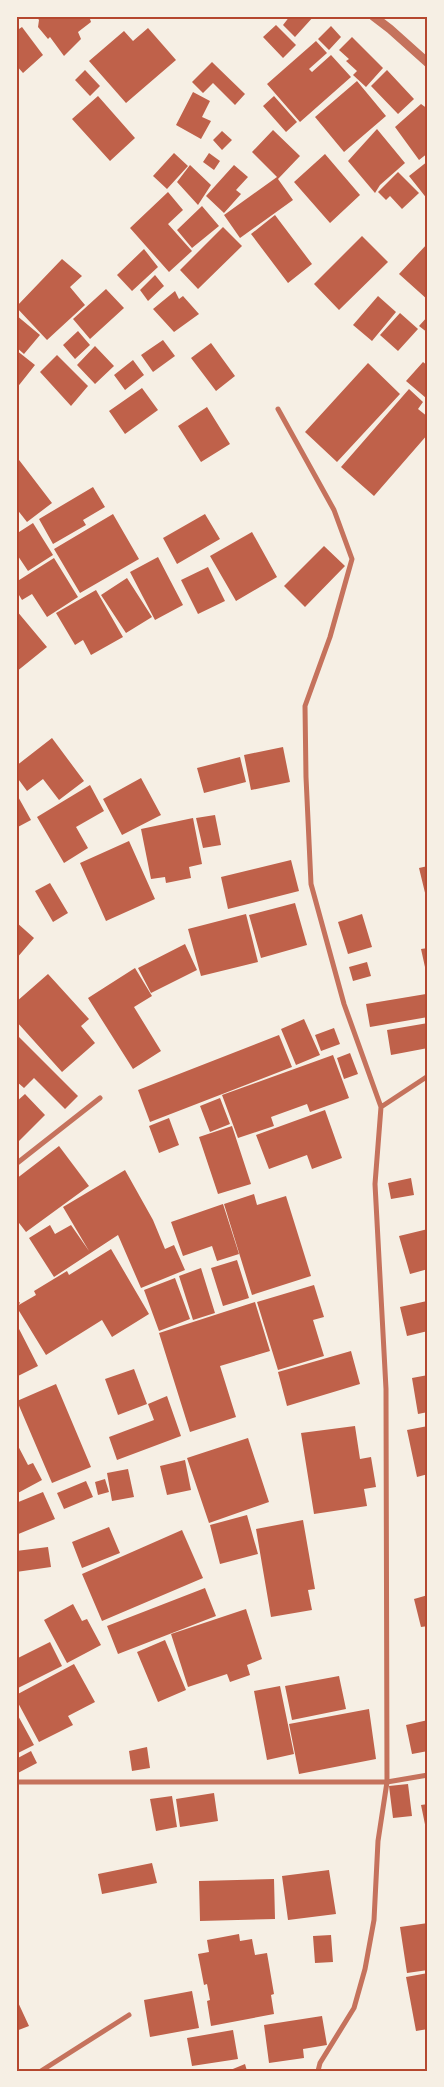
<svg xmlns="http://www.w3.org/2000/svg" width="444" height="2087" viewBox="0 0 444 2087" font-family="'Sofia Sans Condensed',sans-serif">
<rect width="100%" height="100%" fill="#f6efe4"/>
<path fill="#bf614a" d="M36,16H93L90,19L91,22L78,32L81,39L64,56L50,37L48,39L38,27L39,20Z
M290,16H314L295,37L283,25Z
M276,25L296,45L283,58L263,37Z
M331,26L341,37L329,50L318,39Z
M22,27L43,55L23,73L16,65V31Z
M148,28L176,60L126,103L89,61L124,31L133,41Z
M352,37L383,68L366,87L353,75L357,71L346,61L349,59L339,50Z
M316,41L327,53L309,69L312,72L331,55L351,77L300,122L267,84Z
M212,62L245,94L235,105L213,83L203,93L192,82Z
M85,70L100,86L90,96L75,80Z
M387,70L414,99L398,114L371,86Z
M357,81L386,116L344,152L315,117Z
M193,92L210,101L202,117L211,121L201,139L176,125Z
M98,96L135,138L110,161L72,119Z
M274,96L297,122L286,132L263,106Z
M421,104L428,109V153L419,160L395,127Z
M377,129L405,163L380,185L375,193L348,161Z
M273,130L300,156L278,179L293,200L240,238L224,215L277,177L252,152Z
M222,131L232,140L222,150L213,140Z
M174,153L188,166L167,189L153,176Z
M209,153L220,161L214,170L203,162Z
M325,154L360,195L330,223L294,182Z
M428,161V200L409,176Z
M190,165L211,185L198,205L177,182Z
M234,165L248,177L236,190L241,194L224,213L206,196Z
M398,172L419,193L402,209L390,196L386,200L378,192Z
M168,192L183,210L168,224L192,251L169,272L130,228Z
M202,206L219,226L192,248L177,230Z
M275,215L312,264L288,283L251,234Z
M223,227L242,246L198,289L180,270Z
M362,236L388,262L339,310L314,284Z
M428,243V300L399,274Z
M144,249L158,267L132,291L117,275Z
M62,259L82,276L70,287L85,305L47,340L16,307Z
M155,275L164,286L148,301L140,290Z
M106,289L124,308L90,339L73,319Z
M175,291L179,299L183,296L199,314L174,332L153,309Z
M378,296L396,312L372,341L353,325Z
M400,313L418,329L398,351L380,335Z
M16,315L40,335L24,354L16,347Z
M428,316V333L419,326Z
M78,331L90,345L75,359L63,345Z
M163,340L175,356L153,372L141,355Z
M211,343L235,376L216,391L191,358Z
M95,346L114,366L95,384L77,365Z
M16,350L35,365L16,389Z
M57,355L88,386L71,406L40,372Z
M133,360L144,375L125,390L114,375Z
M423,362L428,366V395L426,398L406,381Z
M368,363L400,394L337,462L305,432Z
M142,388L158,410L125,434L109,411Z
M409,389L423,402L418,409L428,417V434L374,496L341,467Z
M207,407L230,444L201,462L178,426Z
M16,456L52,503L27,522L16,508Z
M93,487L105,507L83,520L86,525L53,544L39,519Z
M113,514L139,559L80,593L54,549Z
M205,514L220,539L177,564L163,538Z
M33,523L53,555L28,571L16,553V534Z
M252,532L277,577L236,601L210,556Z
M324,546L345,566L305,607L284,586Z
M158,557L183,605L155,620L130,572Z
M54,558L78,597L47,617L32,594L22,600L16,590V582Z
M208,567L225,601L198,614L181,580Z
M127,578L152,617L126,633L101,595Z
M96,590L123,637L91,655L83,640L75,645L56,613Z
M16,610L47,647L16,672Z
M52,738L84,781L59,800L43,779L27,791L16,776V766Z
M283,747L290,782L251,790L244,755Z
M240,757L246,782L204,793L197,768Z
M141,778L161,815L122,835L103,799Z
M90,785L104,811L76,827L88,848L64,863L37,817Z
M16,793L31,820L16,828Z
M215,815L221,845L203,848L196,818Z
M193,818L202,864L189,867L191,878L166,883L165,877L151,879L141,829Z
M129,841L155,899L106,921L80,863Z
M291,860L299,891L228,909L221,877Z
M428,866V901H427L419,868Z
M50,883L68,913L53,922L35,891Z
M295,903L307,945L261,958L249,915Z
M246,914L258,962L201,976L188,929Z
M362,914L372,947L348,954L338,922Z
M16,922L34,938L16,959Z
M185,944L197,970L151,993L138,968Z
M428,948V976H427L421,949Z
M367,962L371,976L353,981L349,967Z
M135,968L152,996L134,1007L161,1051L133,1069L88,998Z
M48,974L89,1019L81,1026L95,1043L62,1072L16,1021V1002Z
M426,994L428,1017L370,1027L366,1004Z
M304,1019L320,1055L296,1065L281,1029Z
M428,1023V1048L391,1055L387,1030Z
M334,1028L340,1044L321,1051L315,1035Z
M16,1034L78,1096L65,1109L34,1078L24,1088L16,1081Z
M279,1035L292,1067L150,1122L138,1090Z
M350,1053L358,1074L344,1079L337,1058Z
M333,1055L349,1098L310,1112L307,1104L271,1117L274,1126L238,1138L222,1095Z
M25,1094L45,1115L16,1144V1102Z
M220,1098L230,1124L210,1132L200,1106Z
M325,1110L342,1158L312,1169L307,1155L269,1169L256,1135Z
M169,1118L179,1145L159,1153L149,1126Z
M232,1126L251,1184L218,1194L199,1137Z
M59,1146L89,1186L26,1232L16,1219V1179Z
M125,1170L153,1220L165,1249L174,1245L185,1270L141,1288L118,1235L54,1277L29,1238L50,1225L55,1234L71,1225L89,1251L63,1207Z
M411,1178L414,1195L391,1199L388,1183Z
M254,1194L257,1205L286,1196L311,1276L252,1295L224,1204Z
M223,1204L239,1254L217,1261L212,1246L183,1256L171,1222Z
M428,1229V1269L410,1274L399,1236Z
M111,1249L149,1314L112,1337L102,1320L46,1355L16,1306V1298L20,1303L17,1306L36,1295L34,1291L67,1271L69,1275Z
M237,1260L249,1298L223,1306L211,1268Z
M201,1268L215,1313L193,1320L179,1276Z
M175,1278L190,1319L159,1331L144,1290Z
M314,1285L324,1317L313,1320L324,1356L278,1370L257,1302Z
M427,1301L428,1331L407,1336L400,1307Z
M255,1302L270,1351L220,1366L236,1417L190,1432L159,1333Z
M16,1323L38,1366L16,1377Z
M351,1351L360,1384L287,1406L278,1372Z
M134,1369L147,1404L118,1415L105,1379Z
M428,1375V1412L418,1414L412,1378Z
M56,1384L91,1467L52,1483L17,1401Z
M167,1396L181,1436L117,1460L109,1437L154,1420L148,1404Z
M355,1426L360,1459L371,1457L376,1487L364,1489L367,1506L314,1514L301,1433Z
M428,1426V1474L417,1477L407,1430Z
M248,1438L269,1502L209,1523L187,1458Z
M16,1442L28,1465L33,1463L42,1480L16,1494Z
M185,1460L191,1490L167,1495L160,1466Z
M128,1469L134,1497L112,1501L107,1473Z
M105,1479L109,1492L98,1495L95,1482Z
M86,1481L93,1497L64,1509L57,1493Z
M43,1492L55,1519L16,1535V1503Z
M247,1515L258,1554L220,1564L210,1525Z
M303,1520L315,1589L308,1590L312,1610L271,1617L256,1529Z
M109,1527L120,1553L82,1568L72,1542Z
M182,1530L203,1578L102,1621L82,1574Z
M48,1547L51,1567L16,1572V1551Z
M205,1588L216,1616L118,1654L107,1626Z
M428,1595V1626L421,1627L414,1599Z
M73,1604L82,1621L87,1619L101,1645L67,1663L44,1620Z
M246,1609L262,1659L247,1665L250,1675L230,1682L227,1674L188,1687L171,1634Z
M165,1640L186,1690L158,1702L137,1652Z
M50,1642L62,1666L18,1688L16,1685V1659Z
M74,1664L95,1702L68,1716L73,1725L39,1742L16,1699V1695Z
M339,1676L346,1709L292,1720L285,1686Z
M280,1686L294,1754L267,1760L254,1691Z
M369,1709L376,1759L299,1774L289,1724Z
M16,1712L34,1745L16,1754Z
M428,1720V1751L412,1754L406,1725Z
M147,1747L150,1768L132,1771L129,1751Z
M31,1751L37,1763L16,1774V1759Z
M408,1784L412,1816L393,1818L389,1786Z
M214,1793L218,1821L180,1827L176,1799Z
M172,1796L177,1827L156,1831L150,1799Z
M428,1804V1834H427L421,1805Z
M152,1863L157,1883L102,1894L98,1874Z
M329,1870L336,1914L288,1920L282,1876Z
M274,1879L275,1919L200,1921L199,1881Z
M428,1923V1970L407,1973L400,1927Z
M239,1934L240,1941L252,1939L255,1955L267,1953L274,1994L271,1995L274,2014L211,2026L207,2001L210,2000L207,1984L204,1985L198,1954L209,1952L207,1940Z
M331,1935L333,1962L315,1963L313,1936Z
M428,1973V2029L416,2031L406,1977Z
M192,1991L199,2028L150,2037L144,2000Z
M16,1998L29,2026L16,2031Z
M322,2016L327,2045L303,2049L304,2058L269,2063L264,2025Z
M233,2030L238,2059L192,2066L187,2038Z
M245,2064L247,2071H228Z"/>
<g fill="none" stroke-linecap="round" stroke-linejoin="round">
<path stroke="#c5725c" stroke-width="5" d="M278,409L334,510L352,559L330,637L305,706L306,777L311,884L344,1004L381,1107L375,1184L386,1389L387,1782L378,1841L374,1920L365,1969L354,2008L320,2063L318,2071
M381,1107L428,1076
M16,1164L100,1098
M16,1782H387L428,1775
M41,2071L129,2015"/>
<path stroke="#c5725c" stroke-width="9" d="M373,16L390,29L428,63"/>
</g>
<rect width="444" height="2087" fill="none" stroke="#f6efe4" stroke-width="35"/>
<rect x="18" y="18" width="408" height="2052" fill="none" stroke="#b5482f" stroke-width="2"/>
</svg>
